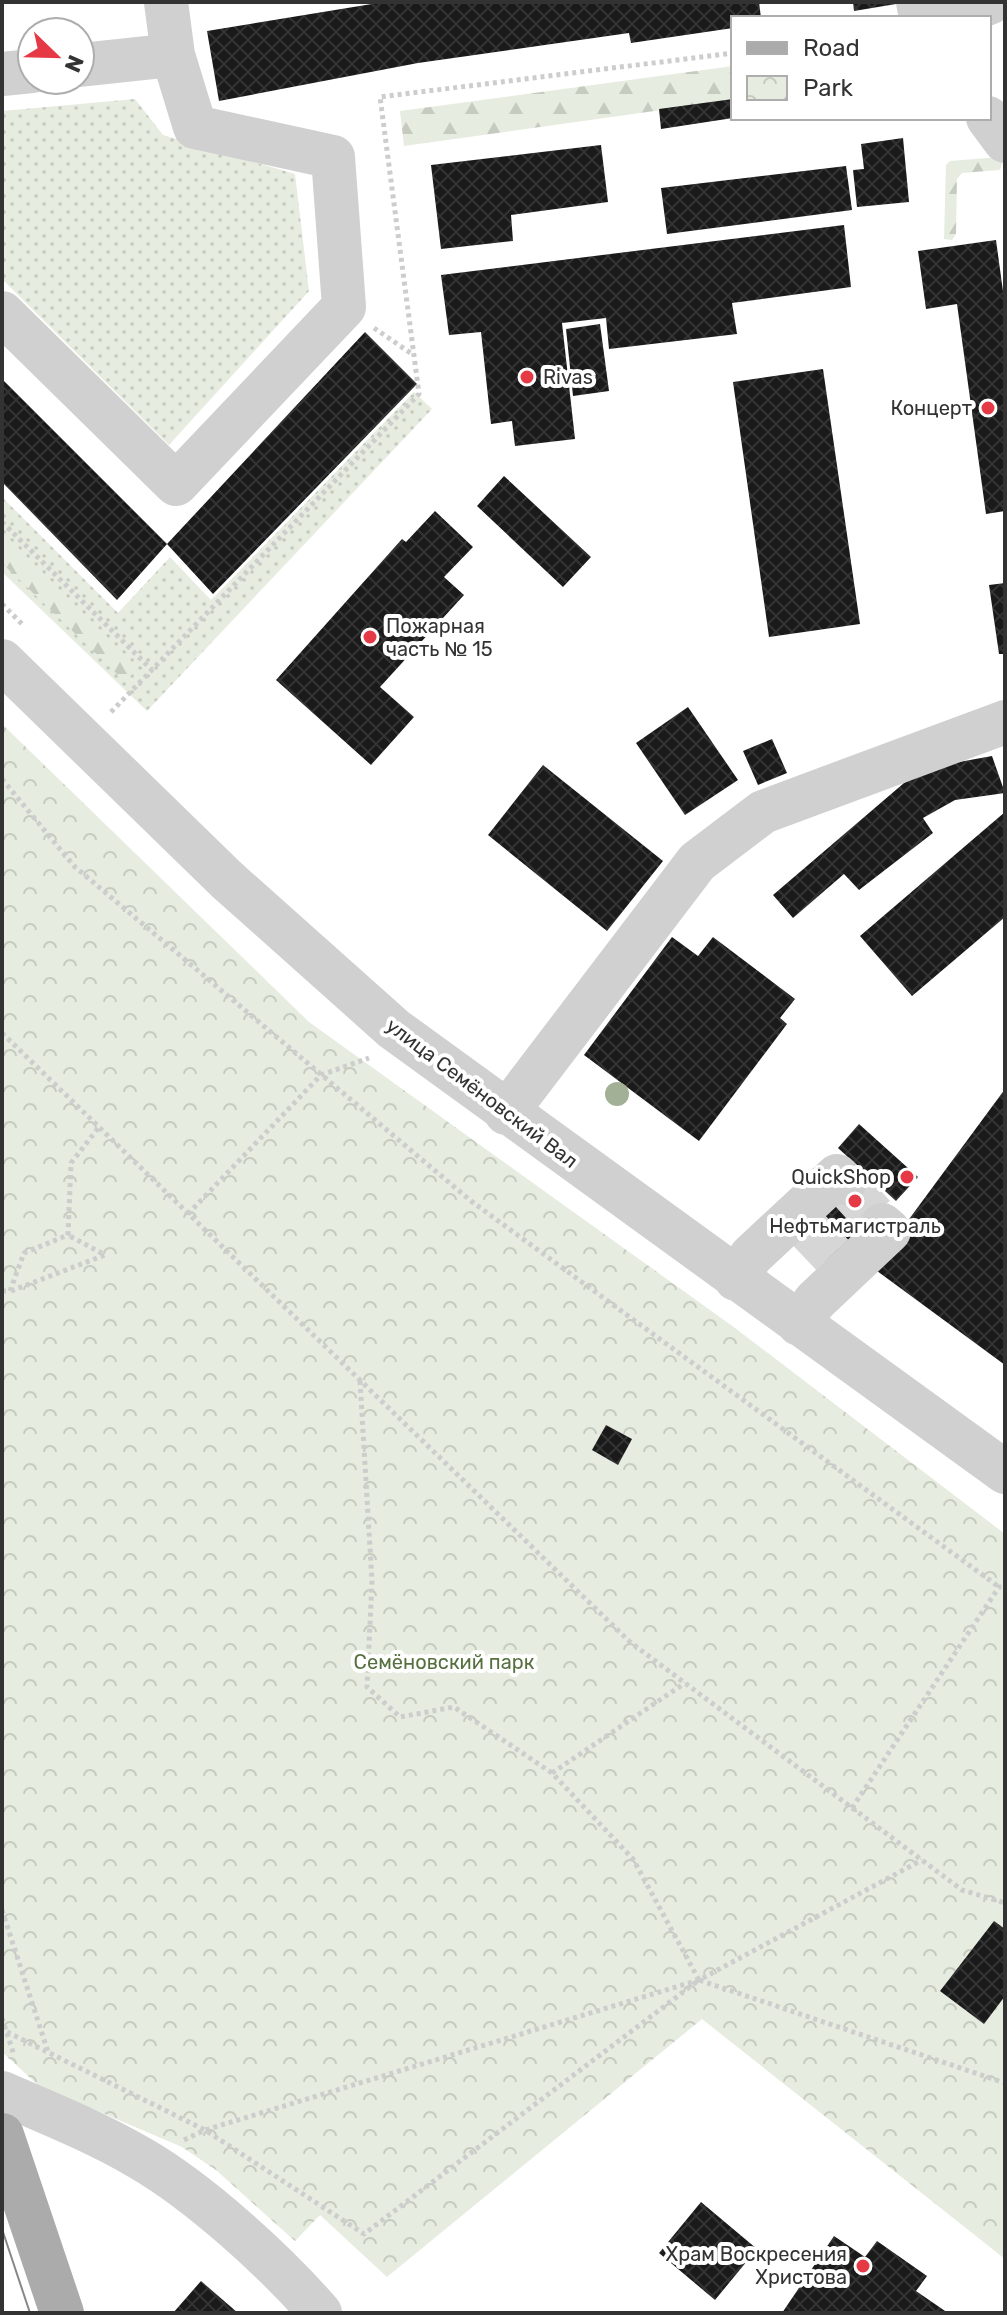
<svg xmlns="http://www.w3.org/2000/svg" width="1007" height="2315" viewBox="0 0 1007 2315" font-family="Rubik,sans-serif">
<defs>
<pattern id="grass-dots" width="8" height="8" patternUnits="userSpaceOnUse" patternTransform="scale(2)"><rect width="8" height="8" fill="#e6ecdf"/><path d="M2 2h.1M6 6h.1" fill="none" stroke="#c6cbc0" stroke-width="1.8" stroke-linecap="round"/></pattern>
<pattern id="forest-firs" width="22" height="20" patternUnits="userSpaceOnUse" patternTransform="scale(2)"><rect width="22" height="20" fill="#e6ecdf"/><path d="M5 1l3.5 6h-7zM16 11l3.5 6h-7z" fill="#c6cbc0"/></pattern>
<pattern id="park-crowns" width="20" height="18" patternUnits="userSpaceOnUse" patternTransform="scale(2)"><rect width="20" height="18" fill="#e6ecdf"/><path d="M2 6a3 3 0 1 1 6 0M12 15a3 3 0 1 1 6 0" fill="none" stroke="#c6cbc0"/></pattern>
<pattern id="building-cross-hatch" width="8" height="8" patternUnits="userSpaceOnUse" patternTransform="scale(2)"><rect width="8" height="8" fill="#1a1a1a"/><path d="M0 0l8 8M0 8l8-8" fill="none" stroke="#333"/></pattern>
</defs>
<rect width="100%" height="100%" fill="#fff"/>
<path fill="url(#grass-dots)" d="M135,99L163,135L295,174L309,291L169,445L2,279V111Z
M414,392L432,409L147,711L2,572V497L118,613L170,557L211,600Z"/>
<path fill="url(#forest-firs)" d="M733,66V100L404,146L400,111Z
M1000,157L1003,160L1000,170L962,173L957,179L956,234L952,240L944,239L946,165L950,161Z
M2,532L135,665L131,676L117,674L2,563Z"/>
<path fill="url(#park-crowns)" d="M2,724L309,1022L735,1328L1005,1534V2259L702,2019L387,2277L320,2215L295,2241L216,2170L182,2147L39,2086L2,2052Z"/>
<path fill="url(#building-cross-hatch)" d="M384,2H759L761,18H733V28L631,43L629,33L418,63L219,101L207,31Z
M853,2H896V4L854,11Z
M733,99V118L661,129L659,109Z
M903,138L909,202L857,207L853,170L864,169L861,144Z
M601,145L608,202L511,215L513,241L441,249L431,165Z
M846,166L852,210L667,234L661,188Z
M844,225L851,287L732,303L737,334L609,349L606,318L562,323L575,439L515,446L512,421L491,424L481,332L449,335L441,275Z
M996,240L1005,306V511L986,514L957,304L926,309L918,251Z
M600,324L609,391L573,396L566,329Z
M365,332L417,384L213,594L167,544Z
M823,369L860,624L769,637L733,382Z
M2,379L167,544L117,600L2,482Z
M504,476L591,557L563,587L477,506Z
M435,511L473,547L444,577L464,595L380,687L414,717L371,765L276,680L402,539L406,542Z
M1005,583V654H999L989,585Z
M688,707L738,780L685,815L636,743Z
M772,739L787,773L758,785L743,751Z
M992,756L1005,793L955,800L923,818L933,833L859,890L844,874L793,918L773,895L904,783L937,766Z
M543,765L663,861L607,931L488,835Z
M1005,812V917L912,996L860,936Z
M672,937L698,956L713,937L795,999L780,1018L787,1024L699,1141L584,1055Z
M1005,1089V1365L873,1268Z
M859,1124L918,1177L896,1201L838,1148Z
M848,1179L887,1221L833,1271L794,1229Z
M606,1425L632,1439L618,1465L592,1450Z
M994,1921L1005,1929V1996L984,2024L940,1991Z
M701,2202L757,2249L715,2300L659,2253Z
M834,2236L865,2257L877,2241L927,2276L916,2291L948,2313H782Z
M201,2281L238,2313H173Z"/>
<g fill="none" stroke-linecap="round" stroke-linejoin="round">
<path stroke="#d6d6d6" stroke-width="44" stroke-dasharray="44 22" stroke-linecap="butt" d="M844,1183L882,1225
M802,1223L841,1264"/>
<path stroke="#cdcdcd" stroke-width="5" stroke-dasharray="4 4" stroke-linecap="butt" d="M374,328L412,354
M2,522L152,670
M2,604L24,626
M111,712L419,394L380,97L733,53
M2,779L74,866L471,1201L999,1587
M2,1033L630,1642L962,1890L1005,1903
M188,1214L321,1075L369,1058
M2,1291H10L24,1253L68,1235L71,1163L99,1127
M11,1291L105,1255L68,1235
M360,1381L372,1581L367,1687L400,1717L454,1707L552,1773L633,1859L699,1980
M552,1773L685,1683
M852,1808L999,1587H1005
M2,1910L48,2052
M2,2018L14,2055
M7,2032L205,2130L364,2234L699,1980L1005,2083
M184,2140L205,2130L699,1980L922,1860"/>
<path stroke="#d0d0d0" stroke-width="44" d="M166,2L173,55
M918,2L921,18
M951,18L991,2
M2,74L32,71
M988,118L1005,141
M2,313L176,484L344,307L333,157L195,127L173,55L80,65
M2,661L227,880L394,1029L1005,1472
M506,1113L697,862L763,812L1005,722
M736,1279L751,1256L837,1176L844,1183
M799,1324L815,1301L889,1231L882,1225
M2,2093C48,2113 96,2132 140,2158C199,2192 275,2261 320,2313"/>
<path stroke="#ababab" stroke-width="44" d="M2,2135L62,2313"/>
<path stroke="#888" stroke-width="2" d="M2,2229L30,2313
M2,2312V2313"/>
</g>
<circle fill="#a2b095" cx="617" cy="1094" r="12"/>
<g fill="#e63946" stroke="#fff" stroke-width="3">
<circle cx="527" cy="377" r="8"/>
<circle cx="988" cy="408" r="8"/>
<circle cx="370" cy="637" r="8"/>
<circle cx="907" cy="1177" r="8"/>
<circle cx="855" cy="1201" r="8"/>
<circle cx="863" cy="2266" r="8"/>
</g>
<g text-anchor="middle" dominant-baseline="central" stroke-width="8" stroke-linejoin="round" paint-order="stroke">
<g font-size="20" fill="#333" stroke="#fff" text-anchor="end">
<text x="543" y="377" text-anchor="start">Rivas</text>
<text x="972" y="408">Концерт</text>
<text x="386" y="626" text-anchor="start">Пожарная<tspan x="386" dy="23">часть № 15</tspan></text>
<text x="891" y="1177">QuickShop</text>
<text x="855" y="1226" text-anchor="middle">Нефтьмагистраль</text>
<text x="847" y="2254">Храм Воскресения<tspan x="847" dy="23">Христова</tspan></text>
</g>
<g font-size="20" fill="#333" stroke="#fff">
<text transform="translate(482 1093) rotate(37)">улица Семёновский Вал</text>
</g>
<g font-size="20" fill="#56703f" stroke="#fff">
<text x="444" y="1662">Семёновский парк</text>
</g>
</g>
<rect width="1007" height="2315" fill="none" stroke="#333333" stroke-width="8"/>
<rect x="731" y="16" width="260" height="104" fill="#ffffff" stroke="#adadad" stroke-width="2"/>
<rect x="747" y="42" width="40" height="12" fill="#ababab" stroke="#adadad" stroke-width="2"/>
<text x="803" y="56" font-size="24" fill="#333333">Road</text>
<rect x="747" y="76" width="40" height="24" fill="url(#park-crowns)" stroke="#adadad" stroke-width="2"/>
<text x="803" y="96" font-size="24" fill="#333333">Park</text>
<g transform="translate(56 56) rotate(113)"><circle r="38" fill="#ffffff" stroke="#adadad" stroke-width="2"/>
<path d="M0-6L14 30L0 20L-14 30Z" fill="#e63946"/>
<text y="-12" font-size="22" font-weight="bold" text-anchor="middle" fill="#333333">N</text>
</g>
</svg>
